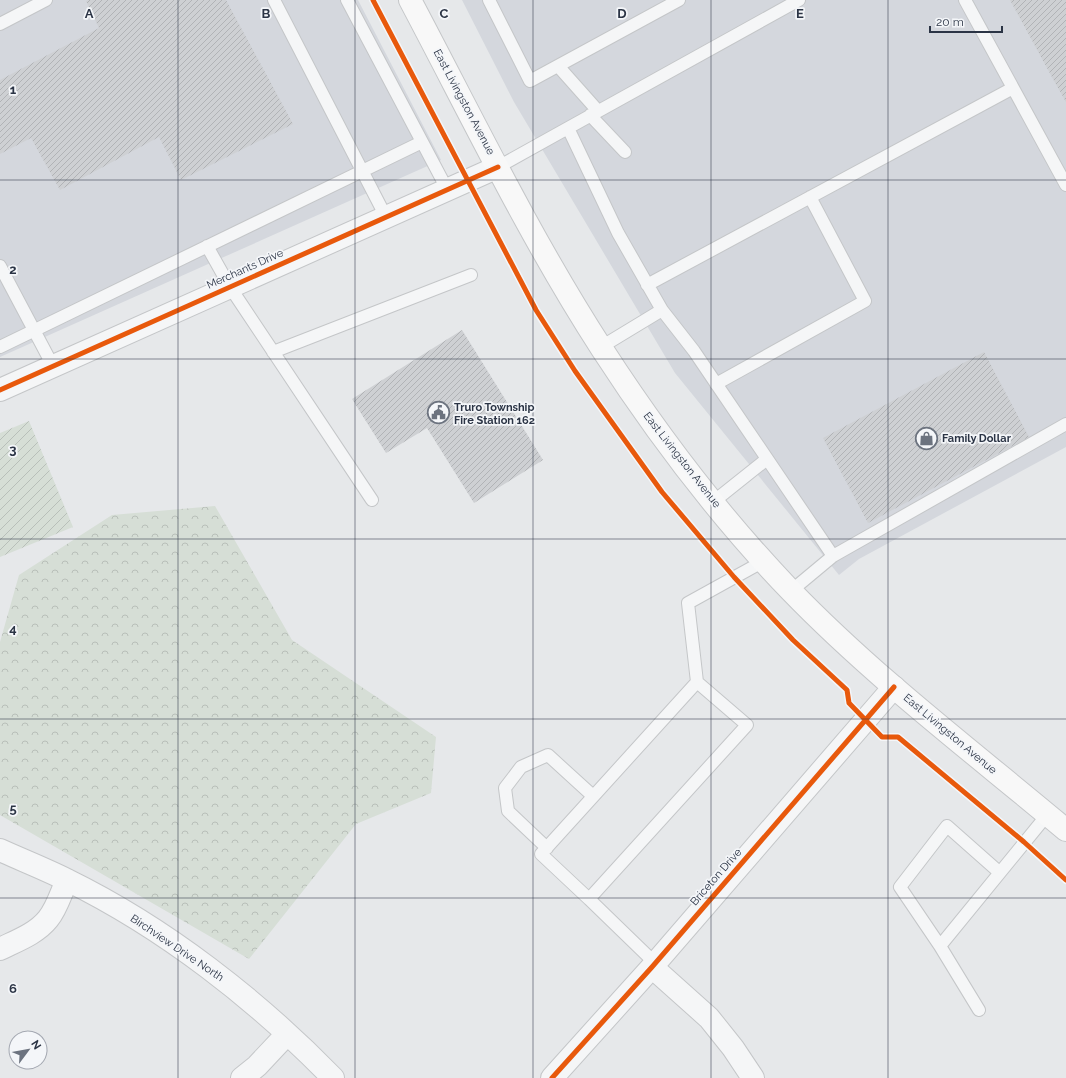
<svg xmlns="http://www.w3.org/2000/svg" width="1066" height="1078" viewBox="0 0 1066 1078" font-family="Raleway,sans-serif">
<defs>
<pattern id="forest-crowns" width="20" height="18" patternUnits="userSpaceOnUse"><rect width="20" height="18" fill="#d6ded6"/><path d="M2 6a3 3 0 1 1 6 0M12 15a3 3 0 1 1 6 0" fill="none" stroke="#b8bfb9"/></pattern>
<pattern id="garden-furrows" width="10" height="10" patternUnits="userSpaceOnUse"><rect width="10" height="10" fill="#d6ded6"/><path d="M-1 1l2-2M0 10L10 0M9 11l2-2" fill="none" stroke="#b8bfb9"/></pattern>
<pattern id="building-hatch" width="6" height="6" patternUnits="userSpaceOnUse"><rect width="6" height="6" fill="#ced0d3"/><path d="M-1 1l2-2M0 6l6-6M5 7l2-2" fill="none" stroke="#b1b3b6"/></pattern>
</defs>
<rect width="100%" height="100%" fill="#e6e8ea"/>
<path fill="#d4d7dd" d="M0,0H358L441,160L0,357Z
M462,0H1066V447L859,559L839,575L675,373L514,102Z"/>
<path fill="url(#forest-crowns)" d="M215,506L292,640L436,737L431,793L356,824L249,959L0,815V642L19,575L112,515Z"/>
<path fill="url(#garden-furrows)" d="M29,421L73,527L0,557V433Z"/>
<path fill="url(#building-hatch)" d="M89,0H226L293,124L181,180L159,137L60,190L31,138L0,154V80L99,28L86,1Z
M1010,0H1066V102L1053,79Z
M462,330L543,460L474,503L427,428L386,453L352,399Z
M984,352L1029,437L868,523L823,438Z"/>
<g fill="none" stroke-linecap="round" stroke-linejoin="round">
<defs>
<path id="service" d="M274,0L386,217
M347,0L447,189
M489,0L530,81L679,0
M965,0L1066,185
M0,24L46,0
M558,66L598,111
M590,115L625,152
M568,128L799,0
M498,167L568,128L618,233L662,310
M207,246L230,287L372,500
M0,266L53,366
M647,285L1013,88
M0,347L422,142
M601,347L662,310L694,351L833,556L1066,424
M273,352L471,275
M716,384L865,301L810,197
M713,502L767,459
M791,591L833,556
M547,848L508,811L505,788L521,767L548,755L593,796
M589,899L541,854L697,682
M940,946L900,887L947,826L999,872
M655,963L589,899L747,725L697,682L688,603L764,561
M979,1010L940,946L1047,815"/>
<path id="minor" d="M0,390L498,167
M0,850C22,860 45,869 67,880C165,928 257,1000 333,1078
M0,949C16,941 36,934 48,919C57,908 61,893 67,880
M652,967L709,1018L733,1048L753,1078
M242,1078L257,1066L287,1034
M552,1078L652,967L894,687"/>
<path id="secondary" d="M410,0C472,117 530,238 602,349C657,434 720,517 790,590C875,678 973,752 1066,830"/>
</defs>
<use href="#service" stroke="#c4c6c8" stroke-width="14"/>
<use href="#minor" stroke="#c4c6c8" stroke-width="24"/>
<use href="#secondary" stroke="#c4c6c8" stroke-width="24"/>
<use href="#service" stroke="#f5f6f7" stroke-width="12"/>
<use href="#minor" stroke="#f5f6f7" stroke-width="22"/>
<use href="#secondary" stroke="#f8f8f8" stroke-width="22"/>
<defs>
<path id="cycleway" d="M373,0L536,310L575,371L662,492L734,577L793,640L847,690L849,703L882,737H898L1024,842L1066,880
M0,390L498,167
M552,1078L652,967L894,687"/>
</defs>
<use href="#cycleway" stroke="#f4f6f9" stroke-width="8"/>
<use href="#cycleway" stroke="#e8590c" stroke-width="5"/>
</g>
<path fill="none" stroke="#2b3445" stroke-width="1" stroke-opacity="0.55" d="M178,0V1078M355,0V1078M533,0V1078M711,0V1078M888,0V1078M0,180H1066M0,359H1066M0,539H1066M0,719H1066M0,898H1066"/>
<defs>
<symbol id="civic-ring" viewBox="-11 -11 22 22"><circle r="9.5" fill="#f4f6f9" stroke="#6c737f" stroke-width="1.5"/><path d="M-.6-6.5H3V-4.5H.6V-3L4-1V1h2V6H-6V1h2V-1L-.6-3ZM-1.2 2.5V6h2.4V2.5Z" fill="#6c737f"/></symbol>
<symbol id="shop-ring" viewBox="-11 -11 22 22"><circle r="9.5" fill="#f4f6f9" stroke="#6c737f" stroke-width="1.5"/><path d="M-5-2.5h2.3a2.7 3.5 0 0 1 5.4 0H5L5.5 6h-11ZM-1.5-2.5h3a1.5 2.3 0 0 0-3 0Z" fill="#6c737f"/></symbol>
</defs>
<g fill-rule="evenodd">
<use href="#civic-ring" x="426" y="400" width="25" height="25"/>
<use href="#shop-ring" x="914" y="426" width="25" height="25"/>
</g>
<g text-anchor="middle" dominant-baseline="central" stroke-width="3.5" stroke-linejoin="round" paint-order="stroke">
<g font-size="11" fill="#2b3445" stroke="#f4f6f9">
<text transform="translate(464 102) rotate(62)">East Livingston Avenue</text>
<text transform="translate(245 269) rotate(-24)">Merchants Drive</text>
<text transform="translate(682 460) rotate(52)">East Livingston Avenue</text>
<text transform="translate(950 734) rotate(40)">East Livingston Avenue</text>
<text transform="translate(716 877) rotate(-49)">Briceton Drive</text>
<text transform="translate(177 948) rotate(34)">Birchview Drive North</text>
</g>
<g font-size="11" font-weight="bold" fill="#2b3445" stroke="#f4f6f9" text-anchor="start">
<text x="454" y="407">Truro Township<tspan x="454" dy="13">Fire Station 162</tspan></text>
<text x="942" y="438">Family Dollar</text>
</g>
</g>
<g font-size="13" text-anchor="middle" font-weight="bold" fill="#2b3445" stroke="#f4f6f9" stroke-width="3.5" stroke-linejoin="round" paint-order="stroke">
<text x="89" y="18">A</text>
<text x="266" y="18">B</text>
<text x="444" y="18">C</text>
<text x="622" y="18">D</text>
<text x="800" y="18">E</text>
<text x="13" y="94">1</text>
<text x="13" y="274">2</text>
<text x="13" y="454">3</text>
<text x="13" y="633">4</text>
<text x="13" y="813">5</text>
<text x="13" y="993">6</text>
</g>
<g transform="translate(28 1050) rotate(58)"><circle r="19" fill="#f4f6f9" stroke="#a4a8b1"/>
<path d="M0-3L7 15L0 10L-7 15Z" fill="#6c737f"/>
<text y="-6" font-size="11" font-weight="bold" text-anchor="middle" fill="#2b3445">N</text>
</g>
<path d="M930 26v6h72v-6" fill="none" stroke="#2b3445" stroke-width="2"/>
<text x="936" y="26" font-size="12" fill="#2b3445" stroke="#f4f6f9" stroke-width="3" paint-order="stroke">20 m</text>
</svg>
